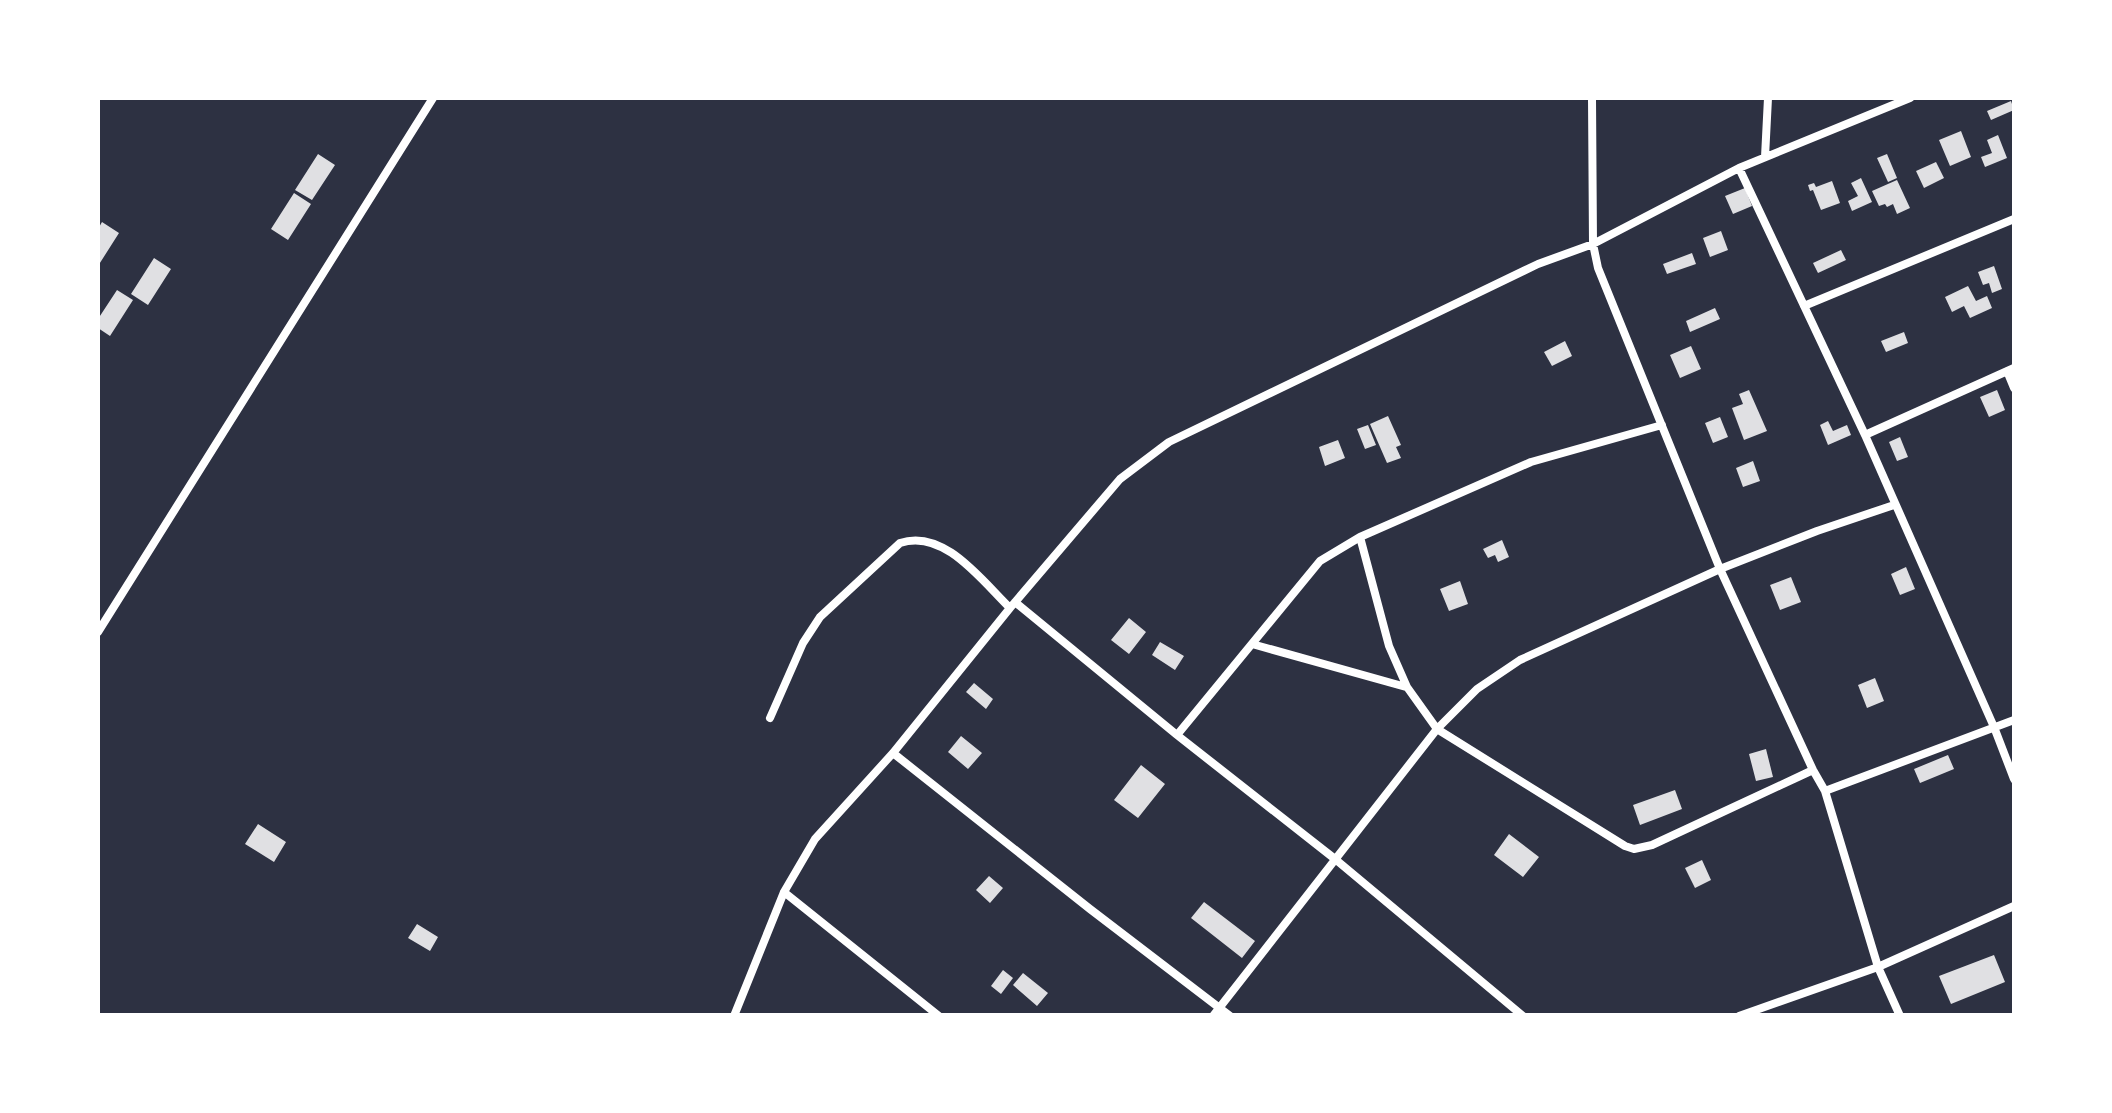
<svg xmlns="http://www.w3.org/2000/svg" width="2112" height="1113" viewBox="0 0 2112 1113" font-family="'Public Sans',sans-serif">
<rect width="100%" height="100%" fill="#2d3142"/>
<path fill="#e0e0e3" d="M2011,101L2014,110L1991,120L1987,111Z
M1961,131L1971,157L1950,166L1939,140Z
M1998,135L2007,158L1985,167L1981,157L1992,153L1987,140Z
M318,154L335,165L312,200L295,190Z
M1887,154L1897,178L1888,182L1877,158Z
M1936,162L1944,178L1924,188L1916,171Z
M1861,178L1872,202L1852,211L1848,201L1858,196L1851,183Z
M1897,180L1910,208L1897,214L1893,204L1887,207L1885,204L1879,206L1872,191Z
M1832,181L1840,203L1821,210L1813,190L1810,191L1808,185L1814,183L1816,187Z
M1745,188L1752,206L1733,214L1725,196Z
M294,193L311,204L288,240L271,229Z
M102,222L119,233L98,266V229Z
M1721,231L1728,250L1710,257L1703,238Z
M1841,250L1846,260L1818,273L1813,263Z
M1692,253L1696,264L1667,274L1663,264Z
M154,258L171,269L148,305L131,294Z
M1994,266L2002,289L1992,293L1989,283L1983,285L1978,272Z
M1968,286L1976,301L1987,296L1992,308L1970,318L1964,306L1952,312L1945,297Z
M117,290L133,300L110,336L98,328V319Z
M1715,308L1720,319L1690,332L1686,321Z
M1904,332L1908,343L1886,352L1881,341Z
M1565,341L1572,356L1552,366L1544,352Z
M1691,346L1701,369L1680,378L1670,355Z
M1749,390L1767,431L1744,440L1732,408L1743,404L1739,394Z
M1997,390L2005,410L1989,417L1980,397Z
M1388,416L1401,445L1396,447L1401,458L1387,463L1370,424Z
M1720,417L1728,437L1713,443L1705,423Z
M1828,421L1833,431L1847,425L1851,435L1828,445L1820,425Z
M1368,425L1376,445L1365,449L1357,429Z
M1900,437L1908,457L1897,461L1889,442Z
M1338,440L1345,458L1325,466L1319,447Z
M1753,461L1760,481L1743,487L1736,468Z
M1502,540L1509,557L1498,562L1495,555L1488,558L1483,549Z
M1906,567L1915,589L1900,595L1891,574Z
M1791,577L1801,602L1780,610L1770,585Z
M1460,581L1468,604L1449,611L1440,589Z
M1129,618L1146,632L1129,654L1111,640Z
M1160,642L1184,656L1175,670L1152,655Z
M1875,678L1884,701L1867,708L1858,685Z
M974,683L993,699L986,709L966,692Z
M961,736L982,753L968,769L948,752Z
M1766,749L1773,777L1756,781L1749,754Z
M1948,755L1954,769L1920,783L1914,769Z
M1141,765L1165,784L1138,818L1114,800Z
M1675,790L1682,809L1640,825L1633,805Z
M258,824L286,842L274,862L245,844Z
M1509,834L1539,857L1523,877L1494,855Z
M1702,860L1711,880L1695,888L1685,868Z
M989,876L1003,888L990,903L976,890Z
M1204,902L1255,941L1242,958L1191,918Z
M417,924L438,937L430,951L408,938Z
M1994,955L2005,982L1951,1004L1939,976Z
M1003,970L1013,978L1001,994L991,986Z
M1023,973L1048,993L1037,1006L1013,985Z"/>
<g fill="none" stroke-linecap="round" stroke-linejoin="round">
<path stroke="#fff" stroke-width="8" d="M1592,98L1593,244L1598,268L1720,569L1813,770L1825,791L1878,967L1900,1016
M1765,157L1768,98
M1739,168L1865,435L1994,727L2014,779
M1804,306L2014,219
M2007,371L2014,388
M1865,435L2014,368
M1360,537L1389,646L1407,687L1437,729L1625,846L1634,849L1652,845L1813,770
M1015,602L1177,735L1335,859L1523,1016
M98,632L433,98
M1252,644L1406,687
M770,718L803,643L820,617L900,543C944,528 982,581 1010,608
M1177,735L1320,561L1360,537L1531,462L1662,425
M893,753L1090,909L1230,1016
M1825,791L2014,720
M784,892L939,1016
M734,1016L784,892L815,839L893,753L1010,608L1120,479L1169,442L1538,264L1593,244L1739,168L1910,98
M1213,1016L1437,729L1477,689L1520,660L1720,569L1817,531L1894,505
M1739,1016L1878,967L2014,906"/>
</g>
<rect width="2112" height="1113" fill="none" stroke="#ffffff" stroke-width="200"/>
</svg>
